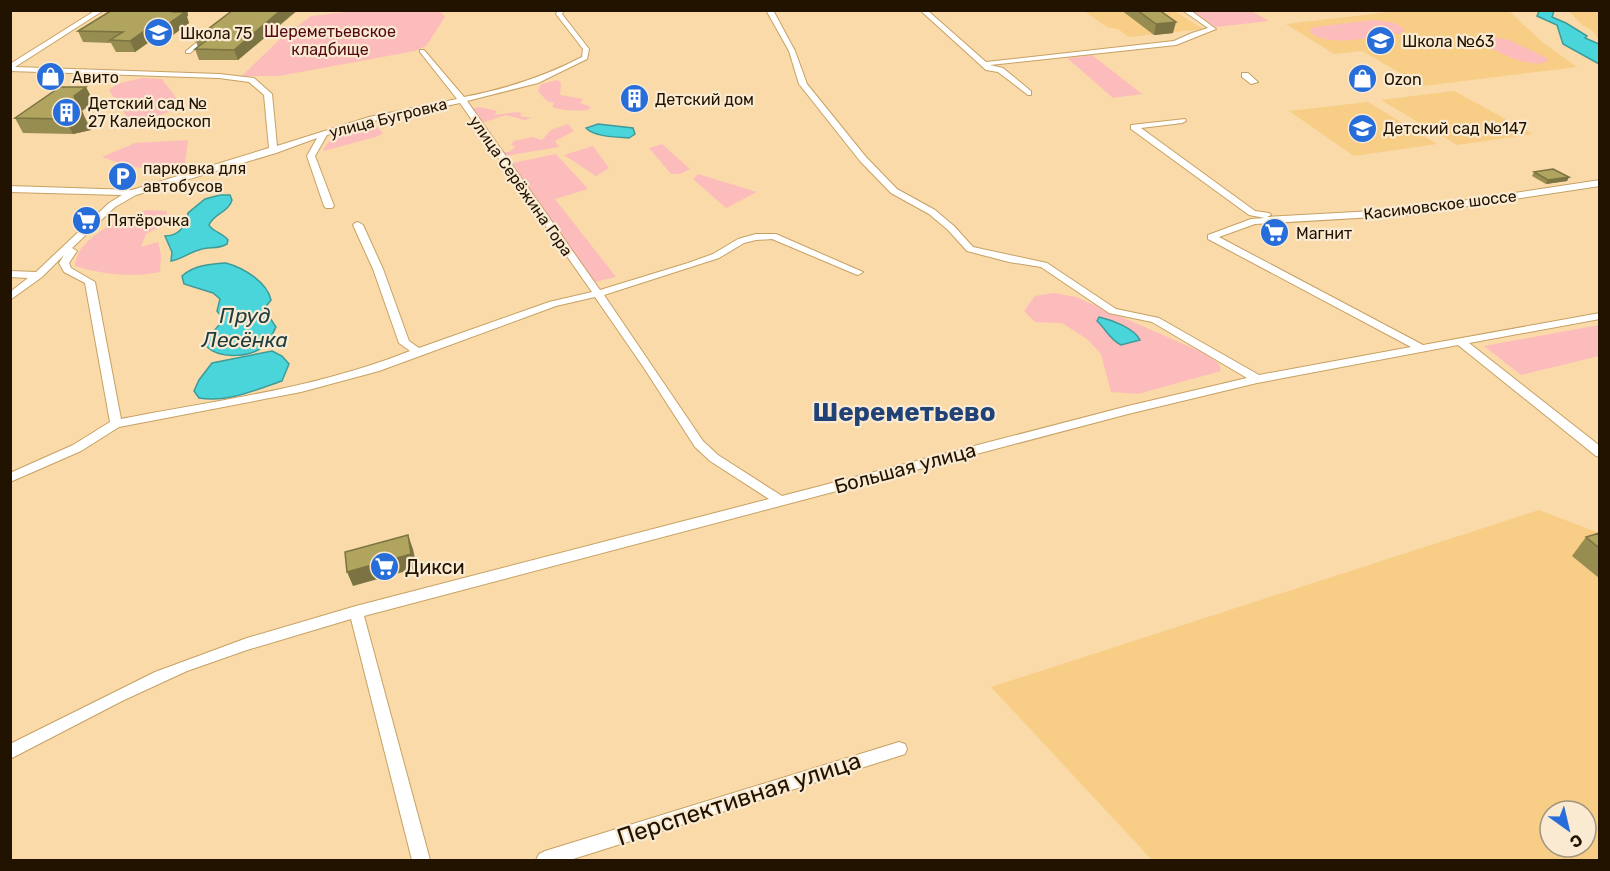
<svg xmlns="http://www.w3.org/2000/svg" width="1610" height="871" viewBox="0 0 1610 871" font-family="Rubik,sans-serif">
<rect width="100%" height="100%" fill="#f9daa8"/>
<path fill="#f8cd85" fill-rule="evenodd" d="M1084,11H1175L1203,29L1129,37L1118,29L1107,27Z
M1398,11H1509L1541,41L1577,67L1423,86L1362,51L1334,54L1286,24Z
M1569,11H1599V40L1593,31L1582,25Z
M1454,91L1533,134L1457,145L1381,100Z
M1368,102L1437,144L1354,156L1289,111Z
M1539,510L1599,533V860H1152L991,687ZM1550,811H1586V847H1550Z"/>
<path fill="#fdbcbc" d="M355,11H440L445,17L426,46L415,51L279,76H242L280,39L311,16Z
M1190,11H1251L1269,21L1216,27Z
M1374,20L1395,23L1403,28L1404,31L1400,34C1377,36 1325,49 1309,31L1314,27Z
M1492,37L1509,40L1547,58L1548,61C1532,70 1494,52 1481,41Z
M1092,55L1142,94L1113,98L1067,58Z
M142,78L162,79L180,103C169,117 143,120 126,116L109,90L117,84Z
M558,80L561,83L560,95L583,99L580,103L591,107L588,110C575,111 564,111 552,107L554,103L547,101L538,91L541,84Z
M479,107L497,111L494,115L519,112L522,114L519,116L532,118L524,120L506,115L485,122L479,121L470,109Z
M373,123L383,133L376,137L323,151C330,133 356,128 373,123Z
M568,124L574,131L555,141L559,147L505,156L502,152H509L516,146L511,145L514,141L533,137L542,140L551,130Z
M188,140L184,170L130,167L102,157L135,143Z
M662,144L690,169L680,174H671L649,148Z
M593,146L609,168L596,176L564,155Z
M556,154L588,189L555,199L616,277L594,282L512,163Z
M698,174L757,192L726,208L693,179Z
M147,210L167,211L165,224L146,234L141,247L158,242L161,255L160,272C132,278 102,274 75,266C76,237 123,218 147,210Z
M1054,293L1076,297L1204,353L1219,364L1221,371L1138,394L1111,392L1101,354L1087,339L1062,323L1035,322L1024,311L1035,296Z
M1599,325V356L1521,375L1484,346Z"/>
<path fill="#4ad5db" stroke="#3e9b99" stroke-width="1.5" d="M1539,11H1554L1552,17L1566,23L1587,36L1585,38L1599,44V64L1563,44L1557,25L1537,16Z
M598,124L633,128L635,134L629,138C617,137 594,137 586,128Z
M220,195H230L232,200C229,212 213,214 209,225C213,232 223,233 228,240L227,244C217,250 209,246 199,250C188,253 182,259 171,261L172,252L165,236C178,236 186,227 188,213L205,199Z
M226,263C244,268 267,282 271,300L264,309L276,327C273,332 271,339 267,343C254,358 220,360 206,346L205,341L220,324L221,316L217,311L220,299L213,293L184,284L182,276C194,265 211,264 226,263Z
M1099,317C1112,320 1134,328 1140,340L1121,345C1109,339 1106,329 1097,321Z
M272,351L282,356L289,364L282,381C255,390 227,403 199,398L194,391L199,380L212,363Z"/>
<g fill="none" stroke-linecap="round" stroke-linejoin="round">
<defs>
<path id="minor" d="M96,10H104L15,67L219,74L254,78L272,94L277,146L369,117L457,99L420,52V50H424L464,97C505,89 544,77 582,57L583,49L556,14L558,10H564L562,14L589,49L587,59L538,83L467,101L600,290L688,263L713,254L738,239L756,234H776L863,272L858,275L855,274L772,239L756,240L744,243L719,258L604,295L703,441L718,455L782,496L1128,406L1247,378L1152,322L1109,313L1041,267L1009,262L967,251L948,230L929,214L891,193L860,161L799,84L789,51L766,10H773L795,51L807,84L866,157L897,189L935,210L954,226L973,247L1047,263L1116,309L1159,318L1259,375L1411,347L1208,239V235L1251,219L1265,218L1249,215L1131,129V125L1185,119L1186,121L1182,123L1141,128L1255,211L1269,213L1271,215L1267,217L1409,209L1600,180V186L1409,215L1255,224L1219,237L1423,345L1600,313V319L1469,343L1600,446V457L1596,456L1458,345L1257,383L1128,414L364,616L430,860H412L351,619L247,650L187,671L122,701L10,759V744L155,672L247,638L356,606L769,499L710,461L695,447L644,368L595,297L556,306L379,371L301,392L119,427L81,451L10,482V473L73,445L110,422L85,283L64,272L59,263L64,255L42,277L10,300V292L28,278L10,277V271L36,272L109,203L122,195L10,192V186L132,190L269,148L264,95L249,82L219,78L10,71V64ZM460,103L592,292L549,302L419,348L409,341L383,269L363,225L358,222L355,223L353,225L373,269L399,343L410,351C318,388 218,400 121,419L95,282L71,268L69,263L77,251L72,248L115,207L136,195L276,153L317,138L307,156L324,206L326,208H332L334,206L315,156L327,135L374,121Z
M927,10L986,62L1174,41L1192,33L1208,28L1182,10H1190L1216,29L1176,45L990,65L1003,68L1031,91V95H1028L998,72L986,70L921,11Z
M206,35L211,36L190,53H186V51Z
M1242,73H1248L1258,82L1251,84L1242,77Z
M899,742L905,744L907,749L905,754L899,756L570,860H536L539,854L545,851Z"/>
</defs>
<use href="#minor" stroke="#c7a163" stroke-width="2"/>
<use href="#minor" fill="#fff" fill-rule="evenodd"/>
</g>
<path fill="#978d51" d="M112,10H187V11L188,15L187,17L189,23L173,35H159L135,52H116L111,43L83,42L78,31Z
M233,10H297V11L238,60H199L195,49L198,47L195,39Z
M1121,10H1159L1173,33L1154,35Z
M94,102L82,111L91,130L73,134L23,133L15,118Z
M1534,172L1569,177L1567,181L1546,184L1532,176Z
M1599,533V578L1572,556L1586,537Z"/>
<path fill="#7b7342" d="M175,10H187V11L188,15L187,17L189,23L173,35L168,24Z
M281,10H297L238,60L234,50Z
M1176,22L1173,33L1154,35L1156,24Z
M154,24L159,35L135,52L130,41Z
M86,87L94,102L81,111L74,96Z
M83,115L91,130L73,134L65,119Z
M1569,177L1567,181L1546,184L1548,180Z
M408,535L413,549L417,568L353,586L347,572Z"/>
<path fill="#b0a45e" stroke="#7b7342" stroke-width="1.5" d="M112,10H175L173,12H185L168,24H154L130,41L110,40L123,32L78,31Z
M233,10H281L234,50L195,49L207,40L195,39Z
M1137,10H1159L1176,22L1156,24Z
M60,87H86L74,96L83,115L65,119L15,118Z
M1553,169L1569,177L1548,180L1534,172Z
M1599,533V548L1586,537Z
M408,535L411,554L347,572L345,552Z"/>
<defs>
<symbol id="school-disc" viewBox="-11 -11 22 22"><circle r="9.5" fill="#276eda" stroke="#f9ead1"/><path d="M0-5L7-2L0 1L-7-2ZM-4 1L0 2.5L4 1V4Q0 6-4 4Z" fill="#fff"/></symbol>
<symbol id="shop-disc" viewBox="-11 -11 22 22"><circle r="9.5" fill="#276eda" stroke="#f9ead1"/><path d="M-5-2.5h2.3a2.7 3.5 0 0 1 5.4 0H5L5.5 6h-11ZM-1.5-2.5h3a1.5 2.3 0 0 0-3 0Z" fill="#fff"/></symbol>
<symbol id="building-disc" viewBox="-11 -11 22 22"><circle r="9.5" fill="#276eda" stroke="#f9ead1"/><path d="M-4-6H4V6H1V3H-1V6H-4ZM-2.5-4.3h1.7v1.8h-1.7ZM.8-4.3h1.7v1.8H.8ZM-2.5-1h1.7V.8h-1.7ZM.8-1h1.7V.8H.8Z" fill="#fff"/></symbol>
<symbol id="parking-disc" viewBox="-11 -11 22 22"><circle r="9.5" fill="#276eda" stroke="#f9ead1"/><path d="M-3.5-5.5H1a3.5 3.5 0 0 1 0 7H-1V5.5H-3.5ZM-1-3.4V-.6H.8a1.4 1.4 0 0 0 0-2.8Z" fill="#fff"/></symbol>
<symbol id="supermarket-disc" viewBox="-11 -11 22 22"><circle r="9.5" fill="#276eda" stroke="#f9ead1"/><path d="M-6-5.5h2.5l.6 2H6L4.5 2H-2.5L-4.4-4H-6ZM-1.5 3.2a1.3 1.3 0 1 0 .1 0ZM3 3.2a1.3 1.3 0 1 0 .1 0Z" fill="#fff"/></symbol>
</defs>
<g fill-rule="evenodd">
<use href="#school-disc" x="142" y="16" width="33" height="33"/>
<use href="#school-disc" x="1364" y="24" width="33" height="33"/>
<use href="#shop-disc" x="34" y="60" width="33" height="33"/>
<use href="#shop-disc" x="1346" y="62" width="33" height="33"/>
<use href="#building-disc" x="618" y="82" width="33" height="33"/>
<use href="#building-disc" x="50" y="96" width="33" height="33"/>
<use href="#school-disc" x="1346" y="112" width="33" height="33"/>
<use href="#parking-disc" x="106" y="160" width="33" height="33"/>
<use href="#supermarket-disc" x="70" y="204" width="33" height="33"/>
<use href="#supermarket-disc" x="1258" y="216" width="33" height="33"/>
<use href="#supermarket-disc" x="368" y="550" width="33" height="33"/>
</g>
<g text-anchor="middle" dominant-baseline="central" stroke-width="4.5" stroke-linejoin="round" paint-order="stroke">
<g font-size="16" fill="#540814" stroke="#f9ead1">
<text x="330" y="31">Шереметьевское<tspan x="330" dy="18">кладбище</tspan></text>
</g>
<g font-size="16" fill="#211300" stroke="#f9ead1" text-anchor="start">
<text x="180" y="33">Школа 75</text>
<text x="1402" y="41">Школа №63</text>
<text x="72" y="77">Авито</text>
<text x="1384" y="79">Ozon</text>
<text x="655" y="99">Детский дом</text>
<text x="88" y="103">Детский сад №<tspan x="88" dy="18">27 Калейдоскоп</tspan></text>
<text x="1383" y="128">Детский сад №147</text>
<text x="143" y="168">парковка для<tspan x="143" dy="18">автобусов</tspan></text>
<text x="107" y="220">Пятёрочка</text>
<text x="1296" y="233">Магнит</text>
</g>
<g font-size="16" fill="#211300" stroke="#f9ead1">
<text transform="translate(388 118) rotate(-14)">улица Бугровка</text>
<text transform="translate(521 186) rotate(55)">улица Серёжина Гора</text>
<text transform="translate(1440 205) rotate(-7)">Касимовское шоссе</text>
</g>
<g font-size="20" fill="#211300" stroke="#f9ead1">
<text transform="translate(905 468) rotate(-15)">Большая улица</text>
</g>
<g font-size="20" fill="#211300" stroke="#f9ead1" text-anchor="start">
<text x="405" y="567">Дикси</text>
</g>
<g font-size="21" font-style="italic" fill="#1e3b3d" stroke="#f9ead1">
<text x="245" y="315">Пруд<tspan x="245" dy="24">Лесёнка</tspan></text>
</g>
<g font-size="24" fill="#211300" stroke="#f9ead1">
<text transform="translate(739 799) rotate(-18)">Перспективная улица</text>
</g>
<g font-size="26" font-weight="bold" fill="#204277" stroke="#f9ead1">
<text x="904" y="412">Шереметьево</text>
</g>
</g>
<rect width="1610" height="871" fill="none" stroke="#211300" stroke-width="24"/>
<g transform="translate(1568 829) rotate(146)"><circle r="28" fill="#f9ead1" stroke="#a3947d" stroke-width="1.5"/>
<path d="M0-4.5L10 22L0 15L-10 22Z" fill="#276eda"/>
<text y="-9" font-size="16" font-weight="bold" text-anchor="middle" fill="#211300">С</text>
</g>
</svg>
